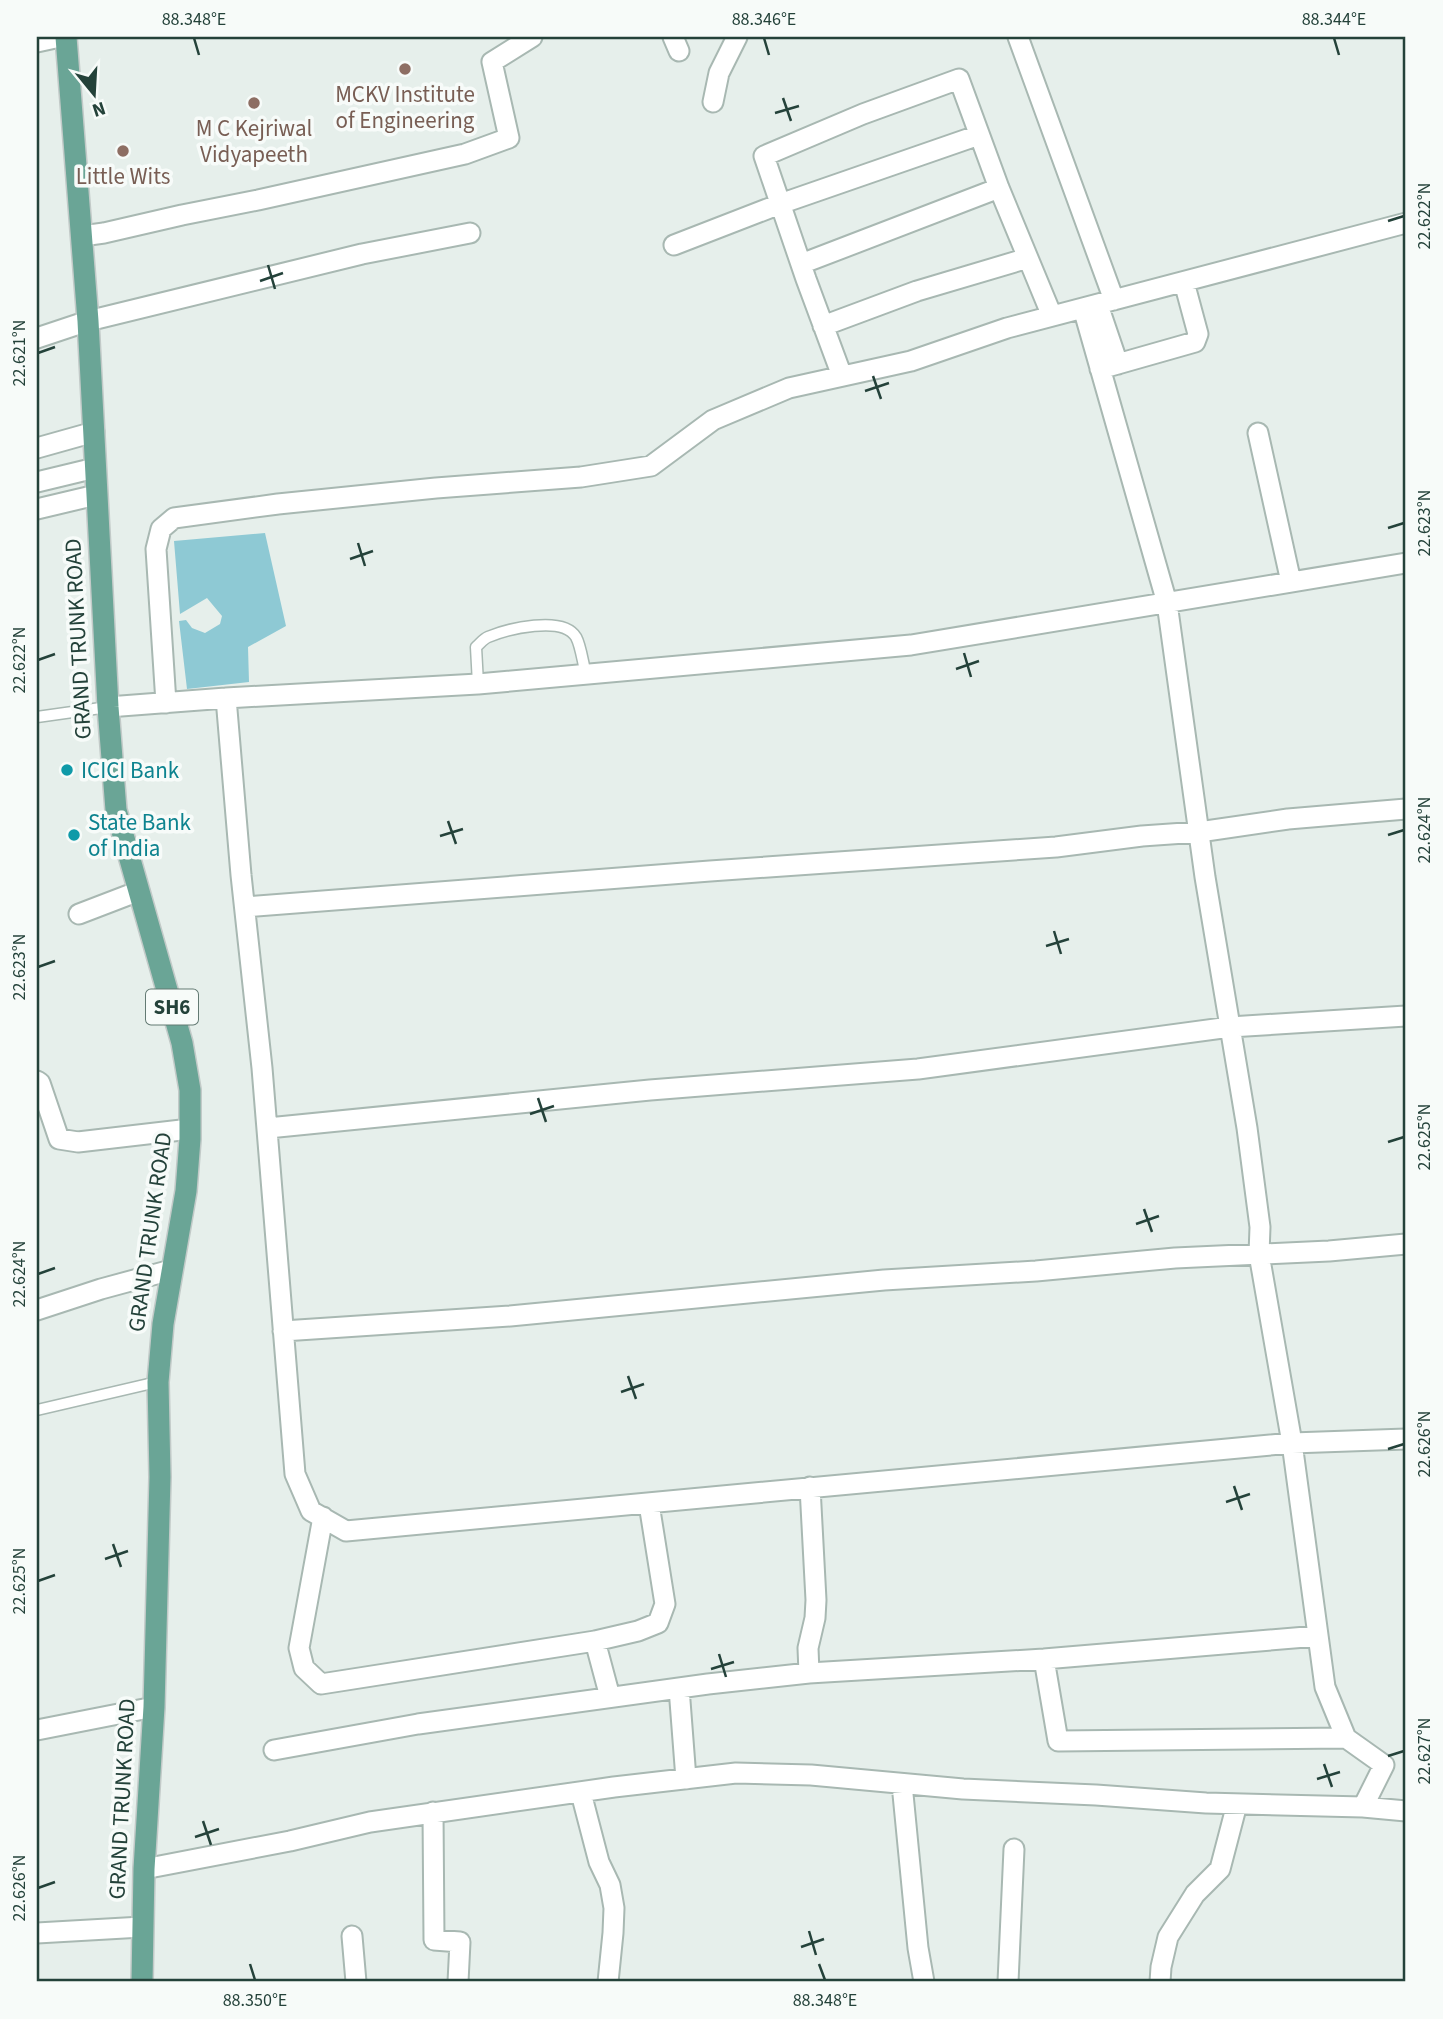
<svg xmlns="http://www.w3.org/2000/svg" width="1443" height="2019" viewBox="0 0 1443 2019" font-family="'Source Sans 3',sans-serif">
<rect width="100%" height="100%" fill="#e6efeb"/>
<path fill="#8ec9d4" d="M265,533L286,626L248,647L249,682L187,689L179,621L186,620L192,628L205,633L220,624L222,616L207,598L180,614L174,541Z"/>
<g fill="none" stroke-linecap="round" stroke-linejoin="round">
<defs>
<path id="service" d="M478,684L476,647C480,644 483,639 488,637C507,629 563,615 576,637C581,646 583,664 586,674
M37,717L108,707
M37,1410L157,1382"/>
<path id="minor" d="M673,37L679,51
M1018,37L1114,300
M37,42L60,37
M713,102L719,73L737,37
M82,236L104,233L182,215L258,200L465,154L509,138L492,62L532,37
M674,245L780,204L979,135
M801,264L999,188
M1098,305L1118,364
M1083,308L1167,603L1205,877L1247,1128L1260,1227L1259,1254L1292,1443L1325,1687L1346,1738L1384,1765L1363,1807
M823,326L917,291L1028,258
M37,338L88,321L362,254L470,233
M1100,369L1195,342L1198,334L1184,282
M842,376L806,279L764,156L863,114L959,79L999,188L1052,316
M1258,433L1291,582
M37,448L94,432
M37,482L95,468
M37,509L96,495
M226,698L241,875L262,1068L295,1474L311,1511L346,1531L1292,1443L1406,1439
M166,703L156,549L161,529L174,518L278,504L436,488L581,477L651,466L713,420L789,388L911,361L1007,328L1406,223
M108,707L226,698L478,684L911,645L1406,563
M245,907L710,871L1056,847L1142,836L1199,832L1288,819L1406,809
M79,914L139,891
M37,1081L40,1083L59,1139L78,1142L190,1129
M268,1128L650,1090L918,1069L1230,1027L1406,1016
M37,1310L101,1289L171,1270
M283,1331L510,1316L884,1280L1036,1271L1175,1258L1329,1251L1406,1244
M323,1517L299,1648L304,1668L321,1684L595,1641L638,1631L658,1623L665,1604L649,1504
M595,1641L610,1697
M1044,1659L1058,1741L1346,1738
M809,1673L808,1648L815,1618L816,1600L810,1487
M679,1688L686,1779
M37,1730L154,1707
M274,1750L418,1724L708,1684L809,1673L1044,1659L1318,1636
M902,1784L918,1948L924,1982
M581,1793L599,1862L610,1885L614,1908L613,1933L608,1982
M433,1812L434,1940L460,1942L458,1982
M144,1869L290,1841L370,1822L614,1787L736,1773L811,1775L963,1789L1096,1795L1206,1803L1363,1807L1406,1811
M37,1933L142,1927
M352,1936L356,1982
M1008,1982L1014,1849
M1160,1982L1161,1967L1168,1937L1195,1894L1220,1869L1237,1804"/>
<path id="primary" d="M66,37L88,321L108,707L116,810L182,1043L190,1090V1139L186,1191L163,1324L158,1382L160,1477L154,1707L144,1869L142,1982"/>
</defs>
<use href="#service" stroke="#a8b8b2" stroke-width="13"/>
<use href="#minor" stroke="#a8b8b2" stroke-width="23"/>
<use href="#primary" stroke="#c2cac8" stroke-width="24"/>
<use href="#service" stroke="#fff" stroke-width="10"/>
<use href="#minor" stroke="#fff" stroke-width="19"/>
<use href="#primary" stroke="#6aa596" stroke-width="21"/>
</g>
<path fill="none" stroke="#24423a" stroke-width="2.5" d="M194,38L199,55M764,38L769,55M1334,38L1339,55M783,98L791,121M775,113L799,106M1388,221L1404,216M268,265L275,289M260,281L283,273M38,353L55,347M873,376L881,399M865,391L889,383M1388,528L1404,523M358,543L365,566M350,559L373,551M964,653L971,677M38,660L55,654M956,669L979,661M448,821L456,844M1388,835L1404,830M440,836L463,829M1054,931L1061,954M1046,946L1069,939M38,967L55,961M538,1098L546,1122M530,1114L554,1106M1388,1142L1404,1137M1144,1209L1152,1232M1136,1224L1159,1216M38,1274L55,1268M628,1376L636,1399M621,1392L644,1384M1388,1449L1404,1444M1234,1486L1242,1510M1226,1502L1250,1494M113,1544L121,1567M105,1559L128,1551M38,1581L55,1575M719,1654L726,1677M711,1669L734,1662M1388,1756L1404,1751M1324,1764L1332,1787M1317,1779L1340,1772M203,1821L211,1845M195,1837L219,1829M38,1888L55,1882M809,1931L816,1955M801,1947L824,1939M250,1964L255,1980M819,1964L825,1980"/>
<g fill="#8d6e63" stroke="#f7fbf9" stroke-width="2.5">
<circle cx="405" cy="69" r="7"/>
<circle cx="254" cy="103" r="7"/>
<circle cx="123" cy="151" r="7"/>
</g>
<g fill="#0f9aa8" stroke="#f7fbf9" stroke-width="2.5">
<circle cx="67" cy="770" r="7"/>
<circle cx="74" cy="835" r="7"/>
</g>
<g text-anchor="middle" dominant-baseline="central" stroke-width="7" stroke-linejoin="round" paint-order="stroke">
<rect fill="#f7fbf9" stroke="#637a73" stroke-width="2" x="146" y="989.5" width="52" height="35" rx="5"/>
<g font-size="21" font-weight="bold" fill="#24423a">
<text x="172" y="1007">SH6</text>
</g>
<g font-size="23" fill="#785e54" stroke="#f7fbf9">
<text x="405" y="94">MCKV Institute<tspan x="405" dy="26">of Engineering</tspan></text>
<text x="254" y="128">M C Kejriwal<tspan x="254" dy="26">Vidyapeeth</tspan></text>
<text x="123" y="176">Little Wits</text>
</g>
<g font-size="23" fill="#24423a" stroke="#f7fbf9">
<text transform="translate(78 639) rotate(-93)">GRAND TRUNK ROAD</text>
<text transform="translate(150 1232) rotate(-82)">GRAND TRUNK ROAD</text>
<text transform="translate(122 1799) rotate(-87)">GRAND TRUNK ROAD</text>
</g>
<g font-size="23" fill="#0d838f" stroke="#f7fbf9" text-anchor="start">
<text x="81" y="770">ICICI Bank</text>
<text x="88" y="822">State Bank<tspan x="88" dy="26">of India</tspan></text>
</g>
</g>
<rect width="1443" height="2019" fill="none" stroke="#f7fbf9" stroke-width="77"/>
<g transform="translate(94 94) rotate(162)" stroke="#f7fbf9" stroke-width="5" paint-order="stroke">
<path d="M0-5L12 26L0 18L-12 26Z" fill="#24423a"/>
<text y="-10" font-size="19" font-weight="bold" text-anchor="middle" fill="#24423a">N</text>
</g>
<rect x="38" y="38" width="1366" height="1942" fill="none" stroke="#24423a" stroke-width="2.5"/>
<g font-size="18" text-anchor="middle" fill="#24423a">
<text x="194" y="25">88.348°E</text>
<text x="764" y="25">88.346°E</text>
<text x="1334" y="25">88.344°E</text>
<text transform="translate(1424 216) rotate(-90)" y="6">22.622°N</text>
<text transform="translate(19 353) rotate(-90)" y="6">22.621°N</text>
<text transform="translate(1424 523) rotate(-90)" y="6">22.623°N</text>
<text transform="translate(19 660) rotate(-90)" y="6">22.622°N</text>
<text transform="translate(1424 830) rotate(-90)" y="6">22.624°N</text>
<text transform="translate(19 967) rotate(-90)" y="6">22.623°N</text>
<text transform="translate(1424 1137) rotate(-90)" y="6">22.625°N</text>
<text transform="translate(19 1274) rotate(-90)" y="6">22.624°N</text>
<text transform="translate(1424 1444) rotate(-90)" y="6">22.626°N</text>
<text transform="translate(19 1581) rotate(-90)" y="6">22.625°N</text>
<text transform="translate(1424 1751) rotate(-90)" y="6">22.627°N</text>
<text transform="translate(19 1888) rotate(-90)" y="6">22.626°N</text>
<text x="255" y="2006">88.350°E</text>
<text x="825" y="2006">88.348°E</text>
</g>
</svg>
